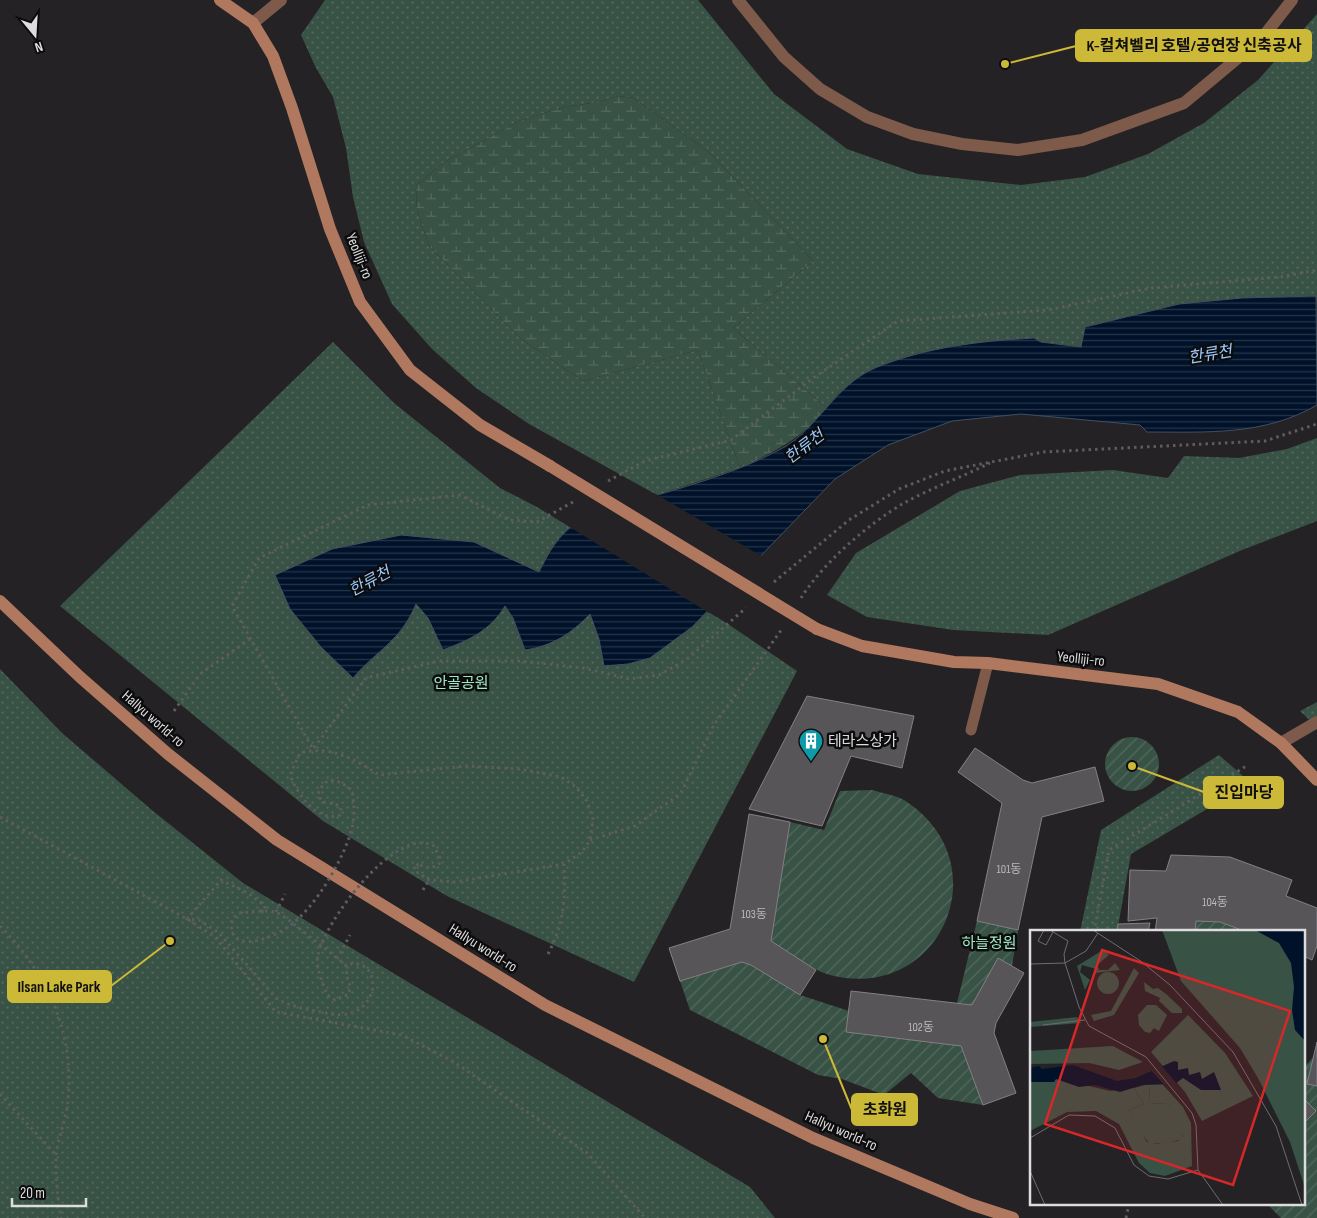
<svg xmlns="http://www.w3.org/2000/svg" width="1317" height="1218" viewBox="0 0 1317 1218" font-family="'Sofia Sans Condensed','Noto Sans KR',sans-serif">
<defs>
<pattern id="wetland-marsh" width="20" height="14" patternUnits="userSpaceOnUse" patternTransform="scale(1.25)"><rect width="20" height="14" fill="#385245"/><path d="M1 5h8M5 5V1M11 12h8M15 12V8" fill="none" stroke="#546a5f"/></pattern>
<pattern id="park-dots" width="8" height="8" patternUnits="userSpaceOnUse" patternTransform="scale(1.25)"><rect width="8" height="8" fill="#385245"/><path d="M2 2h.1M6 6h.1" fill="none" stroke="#546a5f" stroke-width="1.8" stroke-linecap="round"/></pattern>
<pattern id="garden-furrows" width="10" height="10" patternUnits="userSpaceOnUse" patternTransform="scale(1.25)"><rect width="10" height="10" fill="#385245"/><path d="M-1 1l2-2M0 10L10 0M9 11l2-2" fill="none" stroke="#546a5f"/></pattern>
<pattern id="water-rules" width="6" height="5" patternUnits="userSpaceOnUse" patternTransform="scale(1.25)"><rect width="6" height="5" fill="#00122a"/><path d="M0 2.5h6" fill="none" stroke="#253448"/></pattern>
</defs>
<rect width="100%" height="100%" fill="#242225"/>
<path fill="url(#wetland-marsh)" d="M619,96L634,98L710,153L813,261L733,328L827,408C801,439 776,451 740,468L698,350L583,381L521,339L429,246L417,210L416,186L441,164L519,121L564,107L599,102Z"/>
<path fill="url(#park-dots)" d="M325,0H698L774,94L847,149L918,174L1021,185L1085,177L1148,154L1204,123L1258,80L1317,14V306L1316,296L1242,298L1179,304L1085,327L1082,347L1041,342L839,393L827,408L733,328L813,261L710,153L634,98L619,96L599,102L564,107L519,121L441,164L416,186L417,210L429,246L521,339L583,381L698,350L740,468L657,495L529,424L476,388L432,349L392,304L364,242L353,197L346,148L333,97L316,68L301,35Z
M333,342L394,403L500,488L537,507L728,624L797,671L634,982L447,896L323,821L60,606Z
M1317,438V521L1242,550L1048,635L953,630L867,617L827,595L856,553L960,491L1020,475L1113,470L1168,478L1184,456L1239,458L1287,449Z
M0,669L62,733L153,811L243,883L750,1187L775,1218H0Z
M1317,702V727L1300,711Z
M1219,755L1251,783L1131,854L1117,932H1080L1101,830Z"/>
<path fill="url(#garden-furrows)" d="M1105 764a27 27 0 1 1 54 0a27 27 0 1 1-54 0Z
M872,790C882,793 895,795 904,800C1002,862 941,1004 830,975C814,971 786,950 771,941L790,822L824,830L840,791Z
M977,921L1018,930L1012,966L998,958L972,1005L957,1003Z
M1196,921L1220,922L1239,929L1238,932H1195Z
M742,962L751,965L800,995L849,1011L846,1032L961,1046L983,1105L938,1098L911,1073L884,1095L842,1079L818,1075L690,1010L680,981Z
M1314,1056L1317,1086V1218H1281L1267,1204H1303V1124L1316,1111L1303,1098V1069Z"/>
<path fill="url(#water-rules)" stroke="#424f60" d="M1316,296L1317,405C1264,436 1206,432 1147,432L1140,425L1021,414L952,421L888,445L835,479L692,627L650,658L628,664L604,666L599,639L590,614C571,634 552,646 525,650L513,618L505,606C490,631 469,640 443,650L428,618L416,604C400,642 378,649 353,678L321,647L290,609L275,575L332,549L401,535L474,542L539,572C550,550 557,537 577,522C590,512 613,509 628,504C679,488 733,475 781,449C818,429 835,385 875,368C926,347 980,341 1034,338L1041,342L1081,347L1085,327L1179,304L1242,298Z"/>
<path fill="#242225" d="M654,493L763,557L709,613L568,526L578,518Z"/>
<path fill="#575558" stroke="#838185" d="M807,696L914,716L902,768L851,756L822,826L749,809Z
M975,748L1023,780L1032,783L1095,767L1104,801L1042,817L1018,930L977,921L1002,803L958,772Z
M749,814L790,822L771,941L816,970L800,995L751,965L742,962L680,981L669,948L730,929Z
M1171,855L1230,857L1292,880L1286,896L1317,908V946L1312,960L1303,956V932H1238L1239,929L1220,922L1196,921L1195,932H1155L1157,918L1128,921L1130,870L1166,871Z
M1150,923L1148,932H1117L1118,924Z
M998,958L1024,973L996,1023L994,1033L1016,1093L983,1105L961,1046L846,1032L851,991L972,1005Z
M1317,1042V1086L1307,1084Z
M1303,1098L1316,1111L1303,1124Z"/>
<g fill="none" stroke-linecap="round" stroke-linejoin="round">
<path stroke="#5e5c5f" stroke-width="3" stroke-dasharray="2.5 4" stroke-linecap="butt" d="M608,481L645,461L731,440L816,376L898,321L1048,310L1151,288L1280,277L1317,270
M573,502L537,522L509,520L460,495L368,505L259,558L232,606L313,749L366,678L439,661H520L583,668L630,679L659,675L686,660L746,608
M774,582L849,520L899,489L945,471L1043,452L1265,441L1317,424
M801,598C823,563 868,524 904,503C931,488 962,477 990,463
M174,711L200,674L250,639
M336,804L341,808L340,815C317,823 297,794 290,775L300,753C330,745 355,759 379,775L466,766L520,769L561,777L576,787L587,801L593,819L590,840L582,852L564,864L455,882L429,880L414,870L415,864L419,865
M0,817L187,919L215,937L276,1012L402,1035L454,1062L587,1153L645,1218
M590,840L635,826L681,793L714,725L782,629
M423,890L429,880
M261,911H265V906L248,893L221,880L187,919L199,920L219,933L276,998C289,1006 301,1008 316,1011C326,1013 338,1016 347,1014C383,1007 380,955 346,965L347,977
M265,911L276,912L286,918L346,965
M276,912L285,894
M0,926C49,975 77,1038 67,1108C64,1125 57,1141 56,1157C55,1177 58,1198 61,1218
M1094,932L1109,850L1248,765
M548,954C564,923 566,898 564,864
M337,959L350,935
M0,1094L56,1155
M1126,1218L1129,1204"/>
<path stroke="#7d5a49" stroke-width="11" d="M971,730L988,663"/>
<path stroke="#7d5a49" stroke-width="12" d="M738,0L784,57L820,89L867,117L913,134L962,144L1018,150L1082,140L1184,103L1263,37L1292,0
M253,23L281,0
M1281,743L1317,722"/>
<path stroke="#b0785e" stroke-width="12" d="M220,0L253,23L273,56L292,108L330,229L360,302L410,370L480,425L550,466
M0,601L80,677L168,754L277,840L545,1005L813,1138L970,1204L1013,1218
M817,629L862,646L954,662L988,663L1158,684L1238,712L1281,743L1317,780"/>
<path stroke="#5e5c5f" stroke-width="3" stroke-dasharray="2.5 4" stroke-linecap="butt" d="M261,911L239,913L232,919C226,957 272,938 288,927C315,909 346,856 353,824C355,812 354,802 352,790C337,780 327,773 318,794L322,802L336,804
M347,977L350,986L349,994L335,1000L327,995C323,983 315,967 318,955C324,923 396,824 434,846L440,858L439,864L431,868L419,865"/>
<path stroke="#b0785e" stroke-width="12" d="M550,466L817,629"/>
</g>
<defs>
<symbol id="building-pin" viewBox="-11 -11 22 30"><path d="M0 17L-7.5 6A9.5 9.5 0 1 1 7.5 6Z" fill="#0f9aa8" stroke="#0d0c0d"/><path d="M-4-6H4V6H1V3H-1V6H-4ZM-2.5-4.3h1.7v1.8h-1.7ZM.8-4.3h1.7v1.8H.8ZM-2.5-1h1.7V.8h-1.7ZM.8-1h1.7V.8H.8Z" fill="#fff"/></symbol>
</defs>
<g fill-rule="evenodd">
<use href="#building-pin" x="797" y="727" width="28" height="38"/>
</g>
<g text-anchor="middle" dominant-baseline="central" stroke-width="5" stroke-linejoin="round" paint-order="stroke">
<g font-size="12" fill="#bcbabc">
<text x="1009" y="869">101동</text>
<text x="1215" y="902">104동</text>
<text x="754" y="914">103동</text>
<text x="921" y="1027">102동</text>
</g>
<g font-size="15" fill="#dddcde" stroke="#0d0c0d">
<text transform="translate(359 256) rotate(68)">Yeolliji-ro</text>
<text transform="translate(1081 659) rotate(6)">Yeolliji-ro</text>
<text transform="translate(153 719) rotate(41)">Hallyu world-ro</text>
<text transform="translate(483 948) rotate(32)">Hallyu world-ro</text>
<text transform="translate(841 1131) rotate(24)">Hallyu world-ro</text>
</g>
<g font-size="15" fill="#a0e9c6" stroke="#0d0c0d">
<text x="461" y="683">안골공원</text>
<text x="989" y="943">하늘정원</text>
</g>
<g font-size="15" fill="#dddcde" stroke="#0d0c0d" text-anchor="start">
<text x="828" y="741">테라스상가</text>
</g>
<g font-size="16" font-style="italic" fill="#9bc8fc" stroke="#0d0c0d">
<text transform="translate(1210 355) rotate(-9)">한류천</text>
<text transform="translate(805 447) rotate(-37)">한류천</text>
<text transform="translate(370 582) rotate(-28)">한류천</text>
</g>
</g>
<g transform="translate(1030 930)">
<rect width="275" height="275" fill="#242225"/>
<path d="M119,154L120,173L138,174L153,200L152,209L135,214L119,213L109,200L99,180L114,174L104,158Z" fill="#385245"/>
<path d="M132,0H275V258L260,212L228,148L210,118L151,51ZM104,38L109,43L84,85L64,91L61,85L81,81ZM158,85L195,123L223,166L172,191L155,162L121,122ZM47,87L51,93L0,97V92ZM83,116L113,132L89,140L59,133L0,134V121ZM26,148L80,161L104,158L114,174L99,180L117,212L128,214L148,211L153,206L138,174L120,173L119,154H132L153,177L161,193L162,236L135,246L120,243L109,233L89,194L66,181L37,182L0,201V152H24Z" fill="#385245"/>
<path d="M73,20L79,25L67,35L69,40H78L85,33L90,40L65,43L66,39L52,35L50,42L60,50L55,60L47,36ZM67 53a11 11 0 1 1 22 0a11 11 0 1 1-22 0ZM114,52L123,59L128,58L136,64L152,79V83H142L129,71L130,68L115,61ZM117,75H126L137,85L129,101L124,98L120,103L115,102L109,95L108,85Z" fill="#385245"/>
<path d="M225,0H275V111L265,100L262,80L264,57L261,33L249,13ZM144,131L148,132V140L158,138L159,145L170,142L172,149L184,142L191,160H171L153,148L145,154L112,155L90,162L65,155L49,157L26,149L24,152H0V138L9,136L12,139L43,135L87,151L106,148Z" fill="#00122a"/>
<path d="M129,133L148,155L135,156L119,138Z" fill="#242225"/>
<path fill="none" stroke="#6e6c6f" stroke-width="1" d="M14,0L8,11L16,15L23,2M20,0L38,11L34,24L35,33L49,77L59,96L116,127L162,183L166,195L168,240L193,275M63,0L112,32L140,55L203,122L246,196L272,275M0,34L35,33L56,21L68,3M13,95L55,90M0,208L39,185L65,186L85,198L104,235L119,246L138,249L168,240M0,241L15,275"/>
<path fill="#d62828" fill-opacity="0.15" stroke="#d62828" stroke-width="2.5" d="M72,20L260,81L203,255L15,194Z"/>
<rect width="275" height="275" fill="none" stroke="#dddcde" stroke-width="2.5"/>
</g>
<path fill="none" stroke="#cdb938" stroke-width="2" d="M1005 64L1076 46M1132 766L1204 792M170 941L111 986M823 1039L852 1110"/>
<g fill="#cdb938" stroke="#0d0c0d" stroke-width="2">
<circle cx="1005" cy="64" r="5"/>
<circle cx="1132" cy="766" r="5"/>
<circle cx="170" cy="941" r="5"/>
<circle cx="823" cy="1039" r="5"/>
</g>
<g fill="#cdb938" stroke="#cdb938" stroke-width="2">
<rect x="1076" y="30" width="235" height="31" rx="5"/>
<rect x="1204" y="777" width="79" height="31" rx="5"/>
<rect x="8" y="971" width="103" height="31" rx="5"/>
<rect x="852" y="1094" width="65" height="31" rx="5"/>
</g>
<g font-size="16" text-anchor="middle" font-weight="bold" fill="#111">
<text x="1194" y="51">K-컬쳐벨리 호텔/공연장 신축공사</text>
<text x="1244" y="798">진입마당</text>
<text x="59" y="992">Ilsan Lake Park</text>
<text x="885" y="1115">초화원</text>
</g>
<g transform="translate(35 35) rotate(162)" stroke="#0d0c0d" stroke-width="4" paint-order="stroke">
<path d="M0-4L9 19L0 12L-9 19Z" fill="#dddcde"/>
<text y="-8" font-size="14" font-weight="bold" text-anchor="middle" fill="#dddcde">N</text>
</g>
<path d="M12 1198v8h74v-8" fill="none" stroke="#dddcde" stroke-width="2.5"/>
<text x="20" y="1198" font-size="15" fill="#dddcde" stroke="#0d0c0d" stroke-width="4" paint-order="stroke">20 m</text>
</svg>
